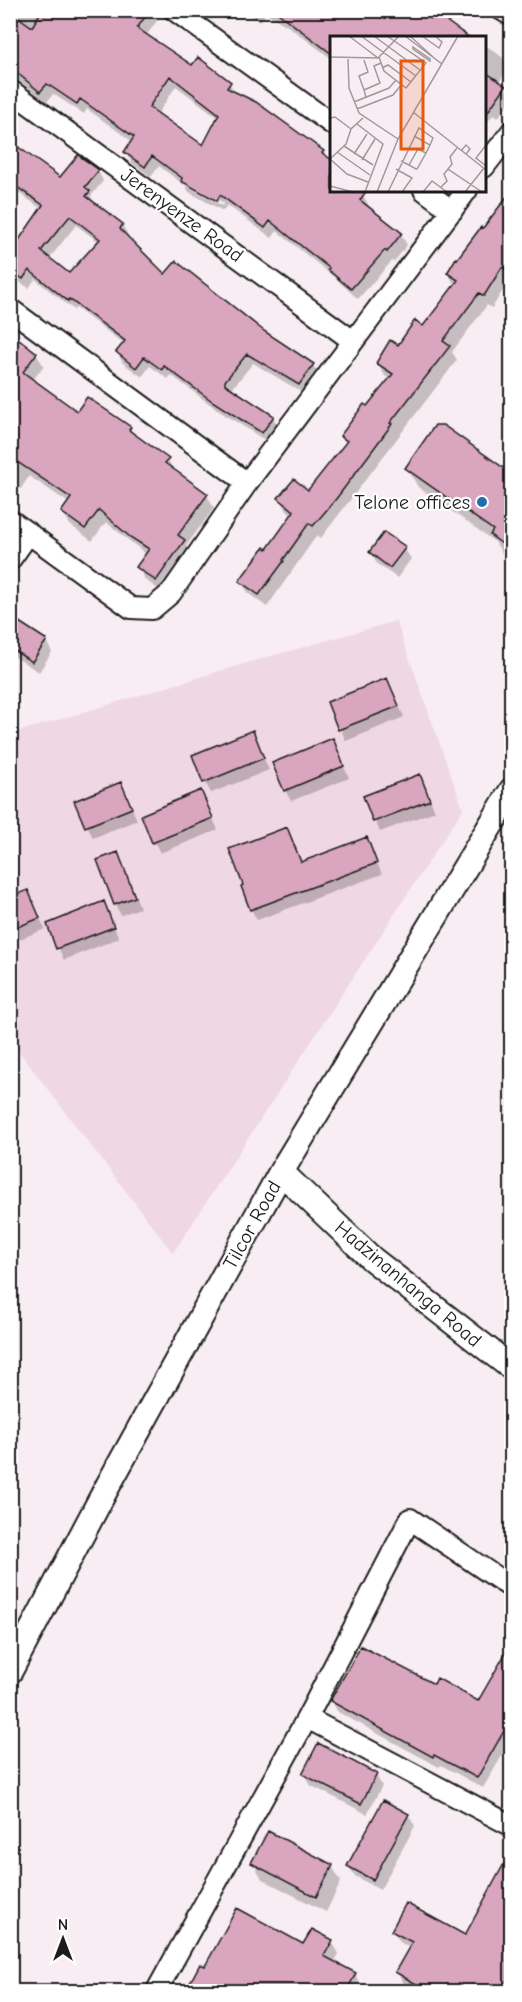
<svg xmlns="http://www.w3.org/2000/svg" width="522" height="2002" viewBox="0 0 522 2002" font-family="'Comic Neue',sans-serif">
<rect width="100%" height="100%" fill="#f8edf2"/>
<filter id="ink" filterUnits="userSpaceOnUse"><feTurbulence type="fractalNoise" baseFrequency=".0167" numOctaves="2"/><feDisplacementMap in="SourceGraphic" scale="12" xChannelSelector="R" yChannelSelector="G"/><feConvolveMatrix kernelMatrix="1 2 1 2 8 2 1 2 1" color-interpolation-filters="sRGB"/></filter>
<g filter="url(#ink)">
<path fill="#efd7e3" d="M396,621L463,809L173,1253L11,1041V734L247,663Z"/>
<path fill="#0003" fill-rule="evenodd" d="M10,10H155L159,18L146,36L192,67L230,84L236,94L322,152L326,158L332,190L363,195L369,206L368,208L401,234L407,245L394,262L392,261L358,299L334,277L277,231L272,238L227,205L223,211L189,192L185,185L223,206L224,203L184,181V185L159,166L151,177L132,163L125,152L133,142L87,109L84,114L53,94L47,102L10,74ZM176,86L219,118L203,148L157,115Z
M243,10H428L467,38H332V59L292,29L266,13L260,22Z
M484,44L502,57L509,68L498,83L505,87L512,98L498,118L493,115L484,126Z
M332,63V76L327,69Z
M10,146L60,179L98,171L103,181L91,196L94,203L122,225L128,235L126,237L165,277L263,332L313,365L318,375L305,394L253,363L231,390L273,417L278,427L268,442L219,411L171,375L168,379L150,366L142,377L123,363L117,352L124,344L76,308L74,310L35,279L29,288L10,276V256L42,209L16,191L10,200ZM76,225L99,242L69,275L49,259Z
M512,193V280L510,279L492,308L487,305L452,352L457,360L321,538L317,535L267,607L249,594L241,581L267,551L292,515L287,511L280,498L308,492L346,444L342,437L391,380L385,376L377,363L424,328L455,286L448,273Z
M10,334L36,354L44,366L32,381L78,413L130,428L134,435L168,460L175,472L207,495L214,508L186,546L191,554L164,593L145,580L138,567L147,555L106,522L92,541L70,525L63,512L69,503L29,476L21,489L10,482Z
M407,468L512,475V561L503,555L495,542L418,487Z
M404,548L411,559L397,578L377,564L371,553Z
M10,626L46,641L52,652L39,672L10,654Z
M387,679L404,717L346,741L329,703Z
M252,732L269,770L211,793L205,782Z
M332,740L349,778L291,801L285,790Z
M420,776L435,811L380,832L365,797Z
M121,784L137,820L93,838L76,801Z
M201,792L218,830L160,853L142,816Z
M286,829L302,864L366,838L382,874L257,920L251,909Z
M118,854L124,865L140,908L121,915L115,905Z
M27,892L45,929L10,943V899Z
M103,903L119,938L64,960L48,925Z
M512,1645V1739L483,1788L441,1765L439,1767L338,1712L331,1701L434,1686L479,1703Z
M304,1774L376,1775L382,1786L367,1814L310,1785Z
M408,1815L415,1826L380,1890L355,1876L348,1866Z
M253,1863L332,1866L341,1882L326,1912L262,1879Z
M393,1931L465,1937L512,1992H417L404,1984L397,1972L410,1948L400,1942Z
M332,1941L339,1954L334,1963L355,1974L362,1987L360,1992H186L205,1968Z"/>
<path fill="#daa5bf" stroke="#1c1c1c" stroke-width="1.5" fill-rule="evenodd" d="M42,10H150L137,28L192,65L198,57L231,82L227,88L256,102L324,151L322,153L332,160V190H367L360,200L402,233L387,252L385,250L351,289L328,270L329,268L270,221L265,228L220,195L217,201L181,181L182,178L152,156L145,167L124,152L134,137L80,99L77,104L47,84L40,92L10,67V11L32,27ZM170,76L219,114L203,145L149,107Z
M274,10H419L431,19L435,13L470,38H332V54Z
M484,71L506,86L484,117Z
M10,141L60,177L78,155L99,170L85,187L90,191L86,196L123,224L120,229L165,274L176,261L264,331L314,364L299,385L247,354L225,381V384L274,416L262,433L212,401L164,366L162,370L144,357L136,368L116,352L125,341L69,299L68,301L29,270L23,279L10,270V253L43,205L10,182ZM70,216L100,239L69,273L41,251Z
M512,190V273L502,267L484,296L479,293L443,341L450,346L390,423L392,424L336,499L313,526L309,523L283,560L284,561L259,595L239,581L264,547L267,549L294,511L278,498L294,479L308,490L347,441L340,436L364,404L367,406L393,374L376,363L390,340L398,345L415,320L423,326L458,280L447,273L456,258L457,259L481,227L483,228Z
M10,332L37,353L23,372L77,411L87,397L131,427L129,430L169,459L165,463L208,494L178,535L185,540L156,581L136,567L149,549L130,537L99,510L85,529L61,512L71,498L10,457Z
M435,425H443L512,474V551L490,535L493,530L405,468Z
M384,532L406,547L390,568L369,552Z
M10,616L47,640L32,662L10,648Z
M387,678L399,706L338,730L327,702Z
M253,730L264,758L203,783L192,755Z
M333,738L344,766L284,791L272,763Z
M420,774L430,800L373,822L363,796Z
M121,782L132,808L85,827L74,801Z
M201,790L213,818L152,843L141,815Z
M287,827L301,862L367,837L377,863L250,910L241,886L243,885L229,849Z
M118,852L135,897L114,905L97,860Z
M28,890L40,918L10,930V897Z
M104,901L114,927L56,949L47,924Z
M512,1642V1717L477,1778L434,1755L433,1757L330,1701L361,1646L434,1684L437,1678L478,1701Z
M318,1743L377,1774L361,1804L302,1774Z
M383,1800L409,1814L373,1880L347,1866Z
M268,1831L333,1865L316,1897L251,1863Z
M512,1849V1992H430L395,1972L412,1942L391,1931L406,1903L465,1935Z
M237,1908L303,1944L312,1929L333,1940L324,1956L356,1973L346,1992H185L200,1964L205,1966Z"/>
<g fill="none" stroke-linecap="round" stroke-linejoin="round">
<defs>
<path id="minor" d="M174,10L332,124
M502,10L512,16
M10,90L353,341
M484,167L512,131
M424,190L452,211
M10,309L247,483
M10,520L131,608L152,609L171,593L247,483L467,190
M10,560L29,533
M307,1718L512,1826
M156,1992L307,1718L410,1519L512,1588"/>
<path id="tertiary" d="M281,1172L372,1259L512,1368
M10,1671L105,1491L281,1172L512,790"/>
</defs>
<use href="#minor" stroke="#1c1c1c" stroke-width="24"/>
<use href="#tertiary" stroke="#1c1c1c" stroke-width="28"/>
<use href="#minor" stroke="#fff" stroke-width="20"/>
<use href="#tertiary" stroke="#fff" stroke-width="24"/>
</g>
</g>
<circle fill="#1f6fb2" stroke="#fff" stroke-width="2" cx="482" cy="502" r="6"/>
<g text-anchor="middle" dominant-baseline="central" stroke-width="4.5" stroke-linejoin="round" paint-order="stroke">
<g font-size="20" fill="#1c1c1c" stroke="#fff">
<text transform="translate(182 215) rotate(36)">Jerenyenze Road</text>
<text transform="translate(252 1225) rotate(-61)">Tilcor Road</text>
<text transform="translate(408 1284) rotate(40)">Hadzinanhanga Road</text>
</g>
<g font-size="20" fill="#1c1c1c" stroke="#fff" text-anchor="end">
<text x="470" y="502">Telone offices</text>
</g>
</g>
<g transform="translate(330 36)">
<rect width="156" height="156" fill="#f8edf2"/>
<path fill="none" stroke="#a0999c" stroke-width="1.5" d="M19,0L48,22M31,0L86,40M44,0L90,34M75,0L112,28M80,0L103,21M92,0L109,12L112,6L105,0M83,11L100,23V25L83,13ZM0,21L48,22L69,0M49,21L54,35L76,52L96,27L57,0M18,23L19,52L29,77L68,103M52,32L58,29L81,46M34,54L29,40L38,36L34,24M36,61L34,54L50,47L44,30L51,27M24,66L59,52L66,44M27,73L63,59L72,48M83,76L156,134M0,82L5,81L21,93M27,88L53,108L35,156M84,100L100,109L96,117M156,109L146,122L156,130M14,110L43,129M127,112L120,121L122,128L118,133L152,156M131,115L136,109L140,113L136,118M7,116L40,139M24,118L37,98M0,123L16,108L21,93L33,82M0,123L17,138L38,146M32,124L45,103M71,125L79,129L86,133H87L96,117L88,113L79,129M66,133L82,142L72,156M0,150L23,156M111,151L117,145L114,138L118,133M47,156L68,103L128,0M58,156L89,92L103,102L100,109M93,156L102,145L117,156M135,156L154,132"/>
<path fill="#e8590c" fill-opacity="0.15" stroke="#e8590c" stroke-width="3" d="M71,25H93V113H71Z"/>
<rect width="156" height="156" fill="none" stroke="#1c1c1c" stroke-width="3"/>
</g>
<rect width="522" height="2002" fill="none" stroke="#fff" stroke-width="36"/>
<rect x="18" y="18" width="486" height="1966" fill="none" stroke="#1c1c1c" stroke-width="2" filter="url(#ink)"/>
<g transform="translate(63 1939)" stroke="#ffffff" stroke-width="4.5" paint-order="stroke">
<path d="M0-4.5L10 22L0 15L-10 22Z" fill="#1c1c1c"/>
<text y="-9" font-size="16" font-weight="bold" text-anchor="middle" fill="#1c1c1c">N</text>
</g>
</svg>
